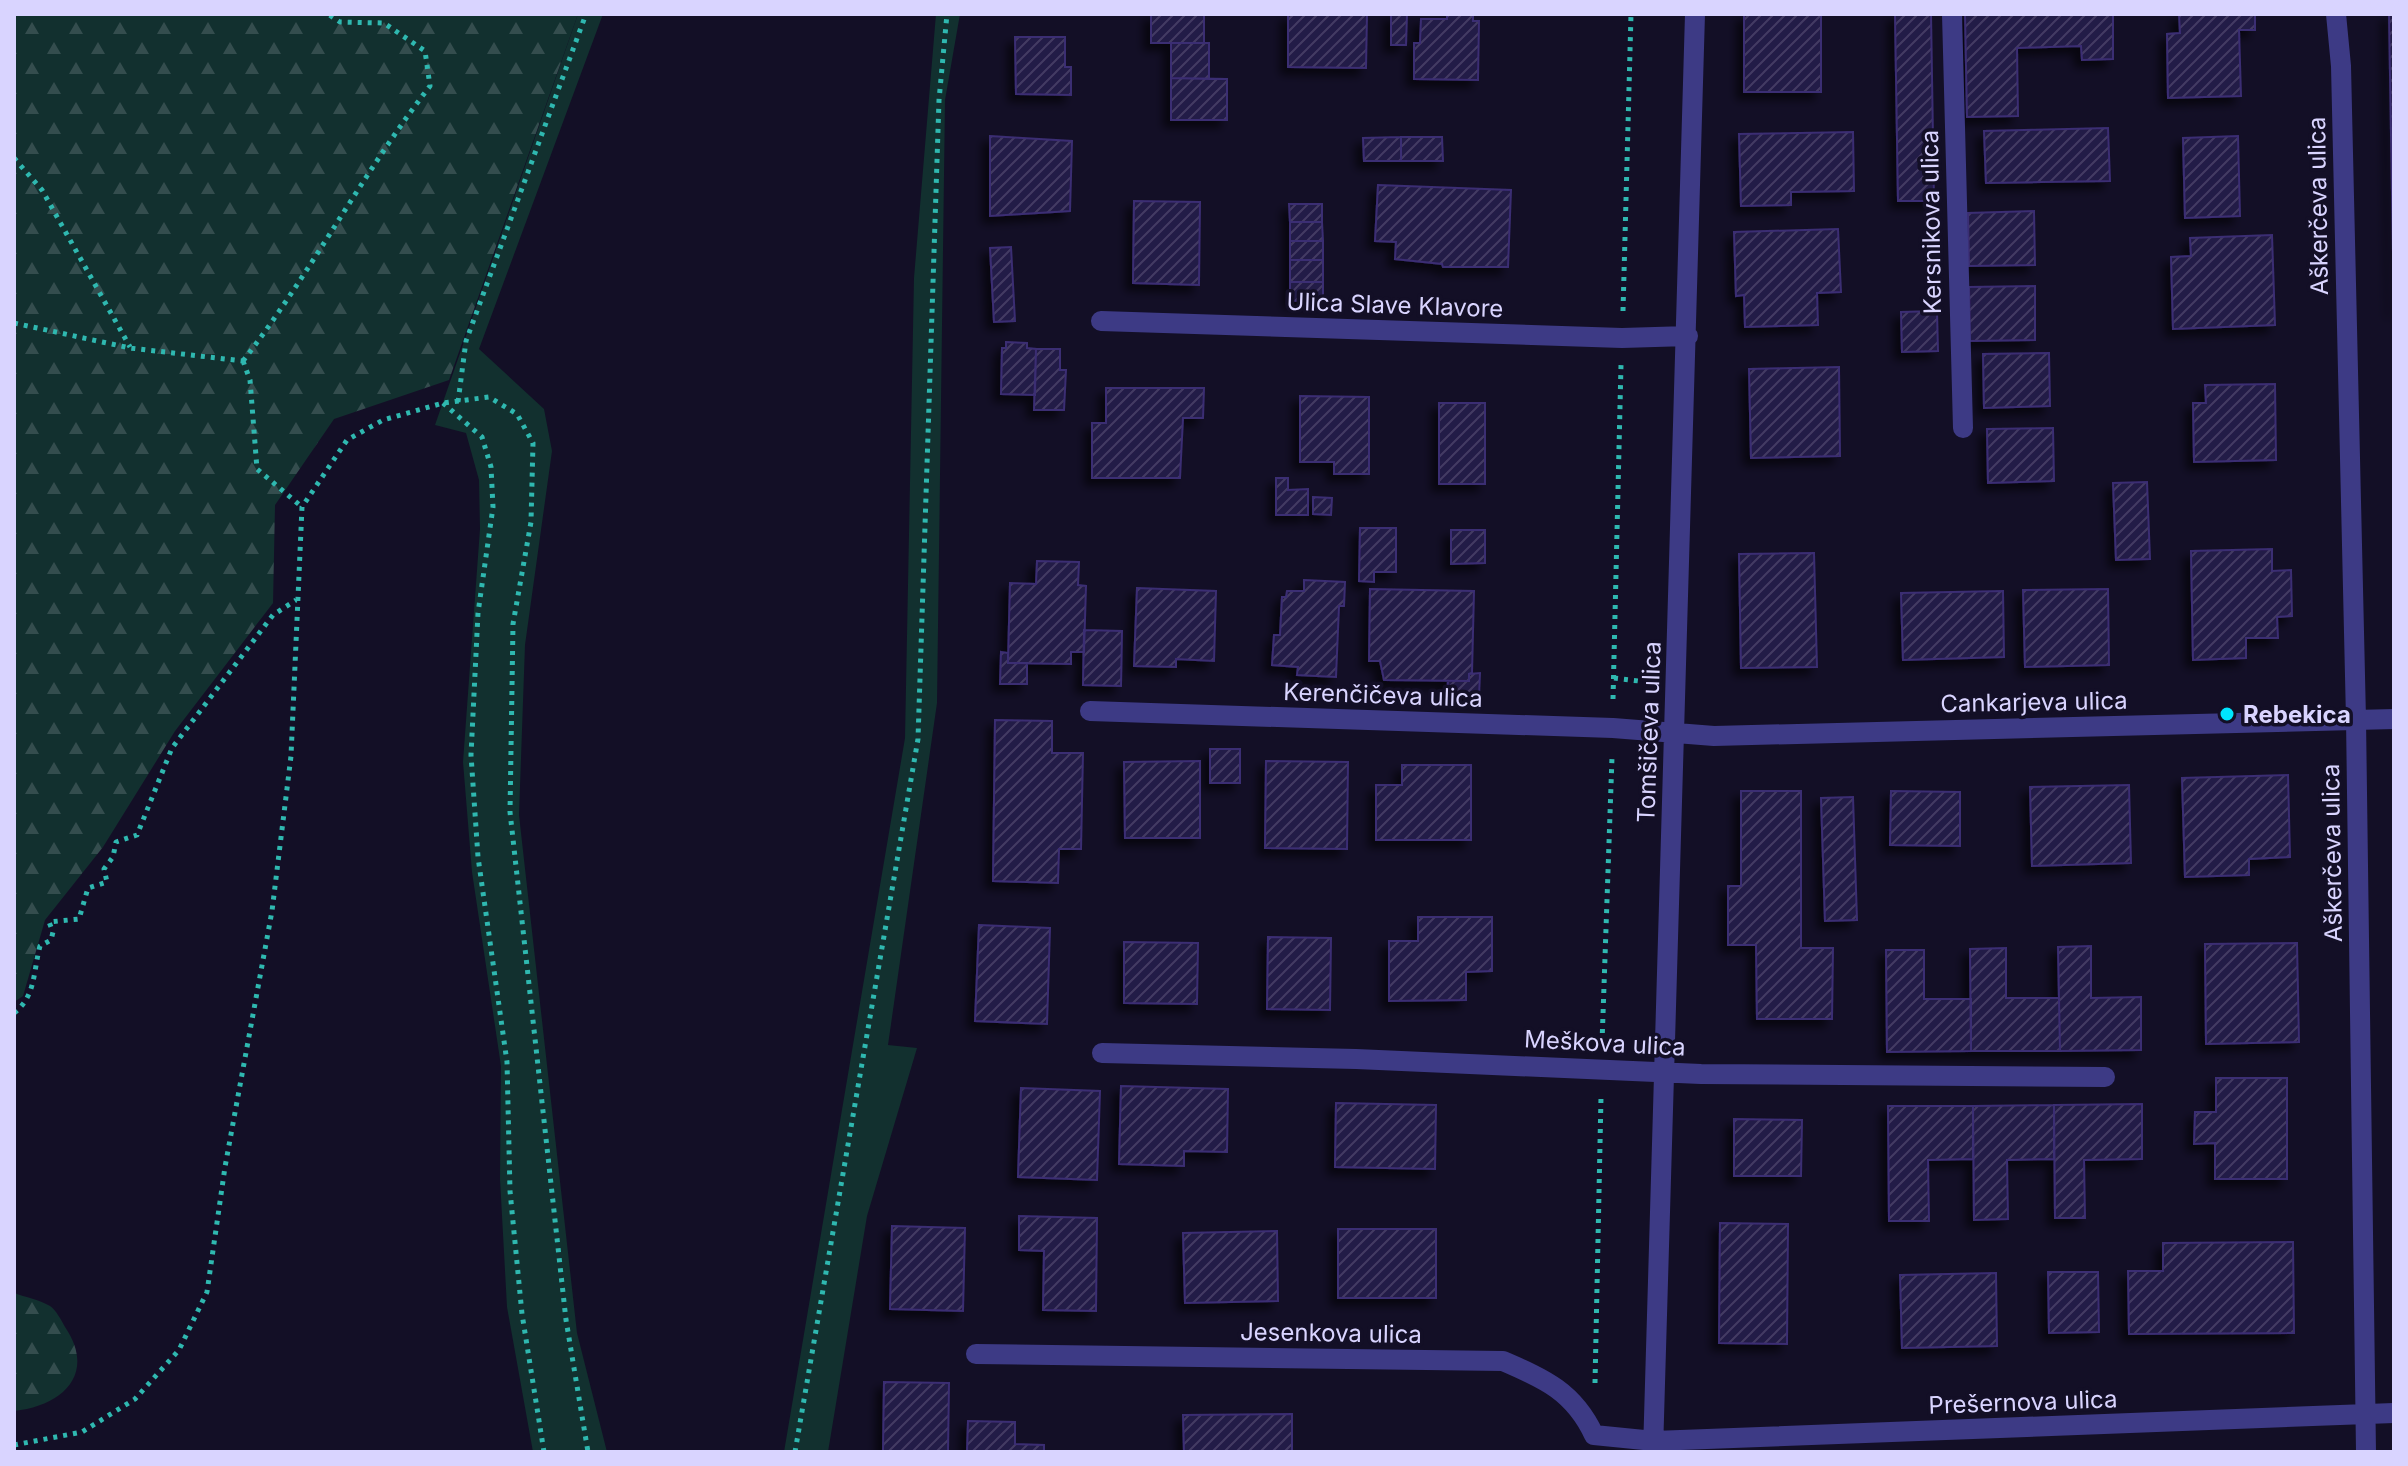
<svg xmlns="http://www.w3.org/2000/svg" width="2408" height="1466" viewBox="0 0 2408 1466" font-family="Inter,sans-serif">
<defs>
<pattern id="forest-firs" width="22" height="20" patternUnits="userSpaceOnUse" patternTransform="scale(2)"><rect width="22" height="20" fill="#12302f"/><path d="M5 1l3.5 6h-7zM16 11l3.5 6h-7z" fill="#344d4e"/></pattern>
<pattern id="building-hatch" width="6" height="6" patternUnits="userSpaceOnUse" patternTransform="scale(2)"><rect width="6" height="6" fill="#241b47"/><path d="M-1 1l2-2M0 6l6-6M5 7l2-2" fill="none" stroke="#433b63"/></pattern>
<filter id="shadow"><feDropShadow dx="-7" dy="7" stdDeviation="4" flood-color="#0009"/></filter>
</defs>
<rect width="100%" height="100%" fill="#130f26"/>
<path fill="#12302f" d="M578,14H603L479,349L544,409L552,451L525,645L519,815L577,1333L607,1452H533L507,1307L500,1179L501,1066L472,872L463,762L480,529L479,480L466,433L435,425Z
M936,14H960L945,100L937,703L888,1045L917,1048L867,1216L828,1452H784L905,738L914,278Z"/>
<path fill="url(#forest-firs)" d="M14,14H578L449,380L334,419L275,505L273,603L175,731L103,847L45,920L23,996L14,1002Z
M14,1293C25,1297 40,1300 50,1306C56,1310 61,1320 65,1327C97,1374 62,1406 14,1411Z"/>
<path fill="url(#building-hatch)" stroke="#3b2d73" stroke-width="2" filter="url(#shadow)" d="M1151,14H1204V43H1151Z
M1288,14H1367L1366,68L1288,67Z
M1391,14H1407L1406,45H1391Z
M1447,14H1473V21H1479L1478,80L1414,79V43H1420L1421,19H1447Z
M1744,14H1821V92H1744Z
M1895,14H1931L1934,201H1898Z
M1965,14H2113V59L2082,60L2081,46L2017,48L2018,116L1967,117Z
M2179,14H2255V30H2239L2241,96L2168,98L2167,34L2180,33Z
M2389,14H2394V313Z
M1015,37H1065V67H1071V95L1016,94Z
M1171,43H1209V79L1171,78Z
M1171,78L1227,79V120H1171Z
M2108,128L2110,181L1986,183L1984,131Z
M1853,132L1854,191L1791,192V205L1741,206L1739,134Z
M990,136L1072,141L1070,211L990,216Z
M2238,136L2240,216L2185,218L2183,138Z
M1401,137V161H1364L1363,138Z
M1401,137H1442L1443,161H1401Z
M1378,185L1511,190L1508,267H1443L1442,264L1395,259L1396,242L1375,241Z
M1134,201L1200,202L1199,285L1133,283Z
M1289,204H1322V222H1290Z
M2034,211L2035,265L1969,266L1968,213Z
M1290,222H1322L1323,241H1290Z
M1838,229L1841,292L1817,293L1818,325L1745,327L1744,295L1736,296L1734,232Z
M2272,235L2275,325L2173,329L2171,257L2191,256L2190,238Z
M1290,241H1323V260H1290Z
M1011,247L1015,321L994,322L990,248Z
M1290,260H1323V282H1290Z
M1290,282H1323V300L1290,301Z
M2035,286V340L1970,341L1969,287Z
M1937,311L1938,351L1902,352L1901,312Z
M1006,342L1027,343V348L1036,349L1035,395L1001,394L1002,348H1006Z
M1036,349H1060V370H1066L1064,410H1034Z
M2049,353L2050,406L1984,408L1983,354Z
M1839,367L1840,456L1751,458L1749,369Z
M2275,384L2276,460L2194,462L2193,403H2206L2205,385Z
M1106,388H1204L1203,418H1183L1180,478H1092V423H1106Z
M1300,396L1369,397V474H1334V462H1300Z
M1439,403H1485V484H1439Z
M2053,428L2054,481L1988,483L1987,429Z
M1276,478H1288V490L1308,489V515H1276Z
M2147,482L2150,559L2116,560L2113,483Z
M1313,497L1332,498L1331,515L1313,514Z
M1360,528H1396V572H1374V582L1359,581Z
M1451,530H1485V563L1451,564Z
M2272,549V571L2291,570L2292,616L2277,617L2278,638H2246V658L2193,660L2191,551Z
M1814,553L1817,667L1741,668L1739,554Z
M1037,561L1079,562L1078,585L1086,586L1084,652H1071V664L1008,663L1010,583L1036,584Z
M1304,580L1345,582L1344,606H1339L1336,677L1297,675L1298,667L1272,665L1274,635H1280L1282,597H1286L1287,591H1304Z
M1137,588L1216,591L1214,661L1176,659V667L1134,666Z
M1370,589L1474,591L1472,673L1469,674V681L1384,680L1380,661H1369Z
M2108,589L2109,665L2025,667L2023,590Z
M2003,591L2004,657L1903,660L1901,593Z
M1084,630L1122,631L1121,686L1083,685Z
M1001,652L1008,653V663H1027V684H1000Z
M1480,673L1479,697L1447,696L1448,681H1469V674Z
M995,720L1052,721V753H1083L1081,849H1059L1058,883L993,881Z
M1210,749H1240V783H1210Z
M1200,761V838H1125L1124,762Z
M1266,761L1348,762L1347,849L1265,848Z
M1402,765H1471V840H1376V785H1402Z
M2288,775L2290,857L2249,859V875L2185,877L2182,778Z
M2129,785L2131,863L2032,866L2030,787Z
M1741,791H1801V948H1833L1832,1019H1757L1756,945H1728V886H1741Z
M1891,791L1960,792V846L1890,845Z
M1853,797L1857,920L1825,921L1821,798Z
M1418,917H1492V971L1466,972V1000L1389,1001V941H1418Z
M979,925L1050,928L1047,1024L975,1021Z
M1268,937L1331,938L1330,1010L1267,1009Z
M1124,942L1198,943L1197,1004L1124,1003Z
M2297,943L2299,1042L2206,1044L2205,944Z
M2091,946V998L2141,997V1050L2060,1051L2058,947Z
M2006,948V998H2059L2060,1051H1971L1970,949Z
M1886,950H1924V999H1971V1051L1887,1052Z
M2216,1078H2287V1179H2215V1143L2194,1144L2195,1112H2216Z
M1121,1086L1228,1089L1227,1152L1184,1151V1166L1119,1164Z
M1021,1088L1100,1091L1097,1180L1018,1177Z
M1336,1103L1436,1105L1435,1169L1335,1167Z
M2142,1104V1159L2084,1160L2085,1218H2055L2054,1105Z
M2054,1105V1159L2007,1160L2008,1219L1974,1220L1973,1106Z
M1888,1106H1973V1159L1928,1160L1929,1221H1889Z
M1734,1119L1802,1120L1801,1176H1734Z
M1019,1216L1097,1218L1096,1311L1043,1310L1044,1251L1019,1250Z
M1720,1223L1788,1224L1787,1344L1719,1343Z
M892,1226L965,1228L963,1311L890,1309Z
M1338,1229H1436V1298H1338Z
M1277,1231L1278,1301L1185,1303L1183,1233Z
M2293,1242L2294,1333L2129,1334L2128,1271H2163V1243Z
M2048,1272H2098L2099,1332L2049,1333Z
M1996,1273L1997,1346L1902,1348L1900,1275Z
M884,1382L949,1383L948,1452H883Z
M1292,1414V1452H1184L1183,1415Z
M968,1421L1015,1422V1444L1044,1445V1452H967Z"/>
<g fill="none" stroke-linecap="round" stroke-linejoin="round">
<path stroke="#2fb8b0" stroke-width="5" stroke-dasharray="4 6" stroke-linecap="butt" d="M14,158L42,190L130,347
M1623,311L1631,14
M14,323L130,348L243,361
M243,361C311,273 362,174 430,86L425,51L384,23L340,22L328,14
M243,361L250,380L257,469L302,507
M458,402L466,341L586,14
M443,403L482,437L491,467L493,507L478,613L471,755L478,857L507,1062L510,1191L522,1314L544,1452
M1614,678L1647,682
M1613,699L1621,365
M14,1013C36,996 33,972 40,946L51,940L53,932L49,922L79,919L88,888L107,882L104,869L113,857L116,842L137,835L172,748L273,615L296,600
M1602,1043L1612,757
M1595,1383L1601,1097
M14,1445L82,1432L135,1399L179,1350L207,1292L225,1167L272,911L291,756L302,507L347,440L383,420L443,403L489,397L517,414L533,443L531,522L513,624L510,812L566,1320L588,1452
M795,1452L918,739L939,100L947,14"/>
<path stroke="#3d3a85" stroke-width="20" d="M1952,14L1963,428
M2336,14L2341,66L2356,719L2366,1452
M1101,321L1622,338L1688,336
M1090,711L1613,728L1714,736L2394,719
M1102,1053L1356,1059L1701,1074L2105,1077
M976,1354L1503,1361C1545,1379 1574,1392 1594,1435L1654,1441L2394,1413
M1653,1452L1695,14"/>
</g>
<circle fill="#00e5ff" stroke="#130f26" stroke-width="3" cx="2227" cy="714" r="8"/>
<g text-anchor="middle" dominant-baseline="central" stroke-width="7" stroke-linejoin="round" paint-order="stroke">
<g font-size="24" fill="#d9d4ff" stroke="#130f26">
<text transform="translate(2318 206) rotate(-91)">Aškerčeva ulica</text>
<text transform="translate(1931 222) rotate(-91)">Kersnikova ulica</text>
<text transform="translate(1395 305) rotate(2)">Ulica Slave Klavore</text>
<text transform="translate(1383 695) rotate(2)">Kerenčičeva ulica</text>
<text transform="translate(2034 702) rotate(-1)">Cankarjeva ulica</text>
<text transform="translate(1649 732) rotate(-88)">Tomšičeva ulica</text>
<text transform="translate(2332 853) rotate(-91)">Aškerčeva ulica</text>
<text transform="translate(1605 1043) rotate(3)">Meškova ulica</text>
<text transform="translate(1331 1333) rotate(1)">Jesenkova ulica</text>
<text transform="translate(2023 1402) rotate(-2)">Prešernova ulica</text>
</g>
<g font-size="24" font-weight="bold" fill="#d9d4ff" stroke="#130f26" text-anchor="start">
<text x="2243" y="714">Rebekica</text>
</g>
</g>
<rect width="2408" height="1466" fill="none" stroke="#d9d4ff" stroke-width="32"/>
</svg>
